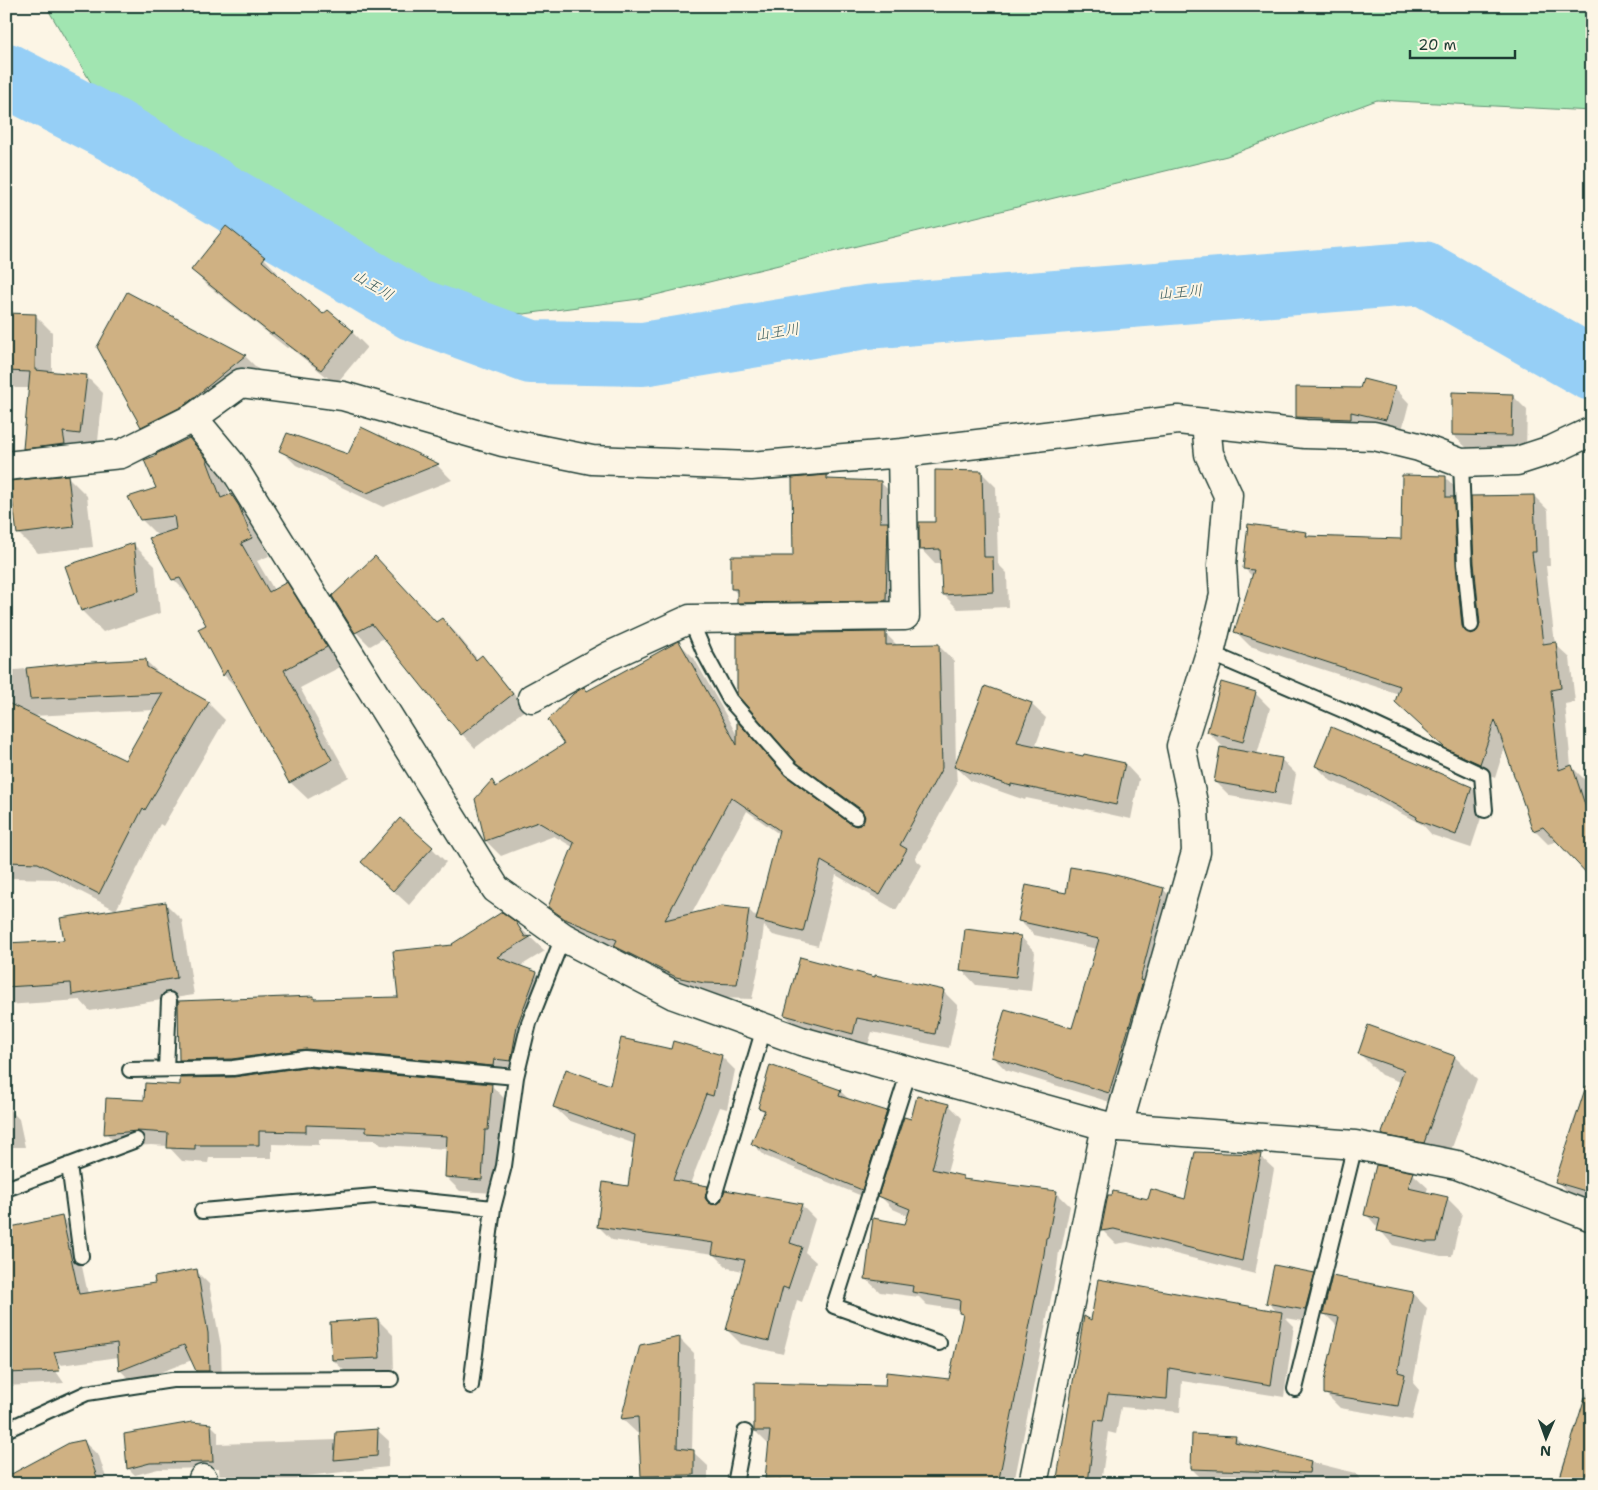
<svg xmlns="http://www.w3.org/2000/svg" width="1598" height="1490" viewBox="0 0 1598 1490" font-family="'Shantell Sans','Klee One',sans-serif">
<rect width="100%" height="100%" fill="#fcf5e5"/>
<filter id="ink" filterUnits="userSpaceOnUse"><feTurbulence type="fractalNoise" baseFrequency=".02" numOctaves="2"/><feDisplacementMap in="SourceGraphic" scale="10" xChannelSelector="R" yChannelSelector="G"/><feConvolveMatrix kernelMatrix="1 2 1 2 8 2 1 2 1" color-interpolation-filters="sRGB"/></filter>
<g filter="url(#ink)">
<path fill="#a1e5b1" stroke="#609172" d="M46,6H1592V111L1377,100L1227,156L639,299L524,314L406,303L241,232L93,86Z"/>
<path fill="#0003" fill-rule="evenodd" d="M264,258L278,273L276,275L323,315L352,332L367,347L336,384L289,347L287,348L207,285L192,270Z
M128,293L245,356L260,371L200,419L157,440L142,426Z
M6,315H35L52,332V373L86,376L103,393L97,451L41,465L24,448L30,388H15L6,379Z
M1395,388L1409,403L1401,434L1312,432L1297,417Z
M1512,395L1527,410L1526,450L1468,449L1453,435Z
M362,429L438,466L452,480L383,507L296,465L281,450L349,456Z
M189,439L223,477L230,495L249,513L257,525L269,556L257,561L274,590L286,584L304,601L344,665L300,688L349,777L308,799L290,782L240,691L224,675L200,630L208,625L191,597L173,579L158,536L141,519L157,489Z
M982,473L996,487L998,564L1007,573L1008,607L958,609L943,594L942,564H935L921,549Z
M827,476L831,481L881,483L895,496L899,614L752,616L738,602V594L732,589L795,557Z
M68,477L87,496L93,547L38,553L18,533Z
M1445,477L1460,492L1475,633L1480,630L1534,496L1548,510L1550,566H1546L1555,644L1570,658L1575,702L1565,704L1571,766L1586,781L1587,785L1592,781V877L1558,841L1548,844L1534,830L1505,746L1495,778L1462,763L1411,716L1399,694L1250,646L1235,631L1253,577L1244,568L1306,533L1311,537L1403,541Z
M134,545L155,566L160,613L103,632L81,610Z
M333,596L437,624L442,619L456,633L478,660L482,657L495,671L526,709L475,748L462,734L384,638L370,646L356,632Z
M885,633L898,646H939L954,661L956,765L1031,704L1046,718L1035,747L1084,757L1125,764L1139,779L1131,819L1086,809L1085,810L1026,798L1025,800L971,781L956,767L957,784L915,859L922,865L896,910L836,875L818,946L773,935L764,926L758,970L752,999L720,998L692,992L631,961L618,948L581,934L565,922L550,907L573,847L554,836L501,856L486,841L476,799L492,782L498,788L566,744L587,692L679,643L694,658L738,737L790,781L850,825L856,827L864,824L866,819L865,815L814,778L798,762ZM747,811L779,834L758,919L749,910L691,915Z
M145,660L163,677L208,703L225,720L163,826L160,824L116,910L56,879L9,878V886H6V671L75,664ZM154,710L125,762L32,716Z
M1255,693L1270,708L1257,755L1281,759L1296,774L1290,807L1230,796L1215,781L1225,749L1208,732Z
M1316,766L1472,788L1486,803L1471,848L1432,835L1423,825L1374,799L1331,781Z
M432,848L446,862L409,905L377,876Z
M1163,889L1177,903L1123,1106L1006,1070L992,1056L1073,1030L1097,949L1034,935L1020,921L1067,894Z
M165,903L182,920L194,995L90,1011L80,1000L6,1005V945L65,941Z
M515,923L545,951L519,967L536,973L551,988L531,1041L525,1075L321,1063L299,1066L491,1085L505,1099L502,1143H499L495,1193L460,1191L446,1177L448,1149L381,1145L376,1140L319,1139V1145L272,1144V1158H209L208,1163L182,1161L168,1146L151,1145L119,1147L106,1133L146,1101L182,1086L268,1073V1071L248,1073L195,1074L180,1060L313,997L316,1000L399,998L455,946Z
M1021,937L1035,952L1031,991L976,985L962,970Z
M876,979L943,991L958,1006L949,1048L872,1032L867,1048L800,1030L785,1015Z
M1369,1026L1455,1057L1477,1079L1446,1164L1407,1156L1383,1133L1401,1082L1381,1075L1359,1053Z
M671,1050L721,1056L735,1070L727,1109L720,1107L690,1184L707,1187L722,1202L802,1206L815,1219L805,1252L816,1262L802,1302L797,1300L783,1354L741,1344L727,1330L743,1271L728,1268L714,1254L612,1240L598,1226L629,1187L635,1144L568,1120L554,1107L611,1086Z
M840,1091L850,1100L886,1112L899,1125L874,1201L765,1156L752,1143L765,1113L760,1108Z
M1583,1096L1592,1099V1201L1570,1195L1557,1181L1574,1127L1572,1125Z
M918,1097L949,1105L962,1118L947,1173L963,1177L966,1181L1056,1192L1070,1206L1061,1250L1059,1251L1057,1268L1015,1478L1018,1479L1023,1484H772L767,1479L770,1444H768L755,1431L886,1387L950,1381L963,1316L960,1313V1310L927,1305L919,1297L880,1292L866,1279L906,1226L909,1216L893,1209L880,1196L911,1121Z
M6,1106L19,1119L25,1147H6Z
M1260,1156L1274,1169L1255,1274L1128,1242L1116,1244L1102,1230L1149,1201L1186,1200Z
M1413,1174L1428,1188L1426,1193L1447,1198L1462,1213L1452,1256H1441L1393,1245L1366,1214ZM1408,1183H1411L1407,1194Z
M61,1217L74,1230L88,1294L156,1284L196,1271L209,1284L221,1346L222,1384H210L197,1370L192,1360L133,1383L120,1370L119,1357L61,1365L48,1352Z
M1314,1274L1330,1290L1412,1293L1427,1308L1413,1383L1419,1390L1412,1420L1340,1408L1325,1393L1338,1327L1323,1312L1320,1324L1286,1318L1294,1326L1284,1397L1182,1381L1180,1412L1121,1407L1116,1434L1108,1432L1101,1484H1058L1092,1322L1277,1312L1268,1302Z
M6,1305L18,1316L64,1383L6,1386Z
M378,1320L393,1335L394,1372L348,1374L333,1360Z
M680,1339L694,1353L692,1451L708,1466V1484H650L642,1476L640,1433H637L622,1419Z
M1592,1378V1484H1557L1565,1458L1567,1459Z
M211,1425L218,1432V1444L337,1440L377,1430L389,1441L388,1467L297,1477V1484H220L219,1468L158,1469L135,1475L128,1468Z
M1235,1437L1244,1445L1355,1473L1365,1484L1206,1483L1192,1469Z
M84,1442L99,1456L108,1484H7Z
M409,1475L444,1484H408Z"/>
<g fill="none" stroke-linecap="round" stroke-linejoin="round">
<path stroke="#96cff6" stroke-width="64" d="M6,75L113,130L414,309L531,352L643,354L866,317L1423,273L1592,369"/>
</g>
<path fill="#cfb183" stroke="#1f3d34" d="M226,226L265,257L262,261L323,314L328,310L353,331L321,370L273,333L271,334L191,270Z
M127,292L246,355L185,405L141,427L97,347Z
M6,313L36,314L35,370L87,375L80,434L63,432L65,444L23,449L30,372L6,371Z
M1363,379L1395,387L1386,420L1351,412V419L1296,417V387L1360,388Z
M1452,392L1513,394L1512,436L1452,435Z
M361,427L439,464L367,493L279,451L287,433L348,454Z
M189,438L206,458L221,498L231,494L239,506L252,538L241,543L269,592L287,582L327,647L284,670L332,760L289,783L227,670L223,676L198,629L206,625L180,578L172,580L149,538L176,529L174,516L140,520L128,497L156,488L144,460L157,455L156,454Z
M935,470L982,471L984,557H993L994,592L942,595L940,549L919,550V522H935Z
M68,475L74,527L17,534L10,481Z
M827,475V479L881,481L880,522H888L886,601L737,603V589H731V556H793L792,478Z
M1402,475L1446,476V497H1454L1456,565L1462,626L1464,630L1471,634L1476,632L1480,624L1474,563L1471,496L1534,495L1536,552H1532L1543,644L1556,642L1561,688L1551,690L1559,770L1572,765L1592,826V879L1543,827L1533,831L1495,720L1480,764L1446,749L1395,702L1400,686L1234,632L1254,570L1243,569L1248,524L1307,532L1306,536L1401,539Z
M134,543L139,591L81,611L65,566Z
M375,556L436,622L442,618L476,660L482,655L513,694L461,735L372,624L355,633L332,596Z
M886,632V645L939,644L942,768L900,845L907,849L880,895L821,861L803,932L756,920L779,830L731,797L665,920L722,906L749,909L743,954L737,984L704,983L676,977L614,946L617,940L565,919L548,907L574,843L538,822L485,841L475,799L492,780L496,787L564,744L548,720L573,694L584,687L587,691L679,641L737,745V721L786,776L851,824L856,826L860,825L865,817L862,810L797,763L737,695V634Z
M146,659L147,667L209,702L145,810L143,808L99,894L38,863L6,862V702L125,760L163,693L30,699L26,668L75,663Z
M1221,682L1256,692L1243,742L1207,732Z
M985,686L1032,703L1017,742L1083,756L1084,754L1125,763L1116,805L1071,795V796L1011,784V786L954,767Z
M1331,727L1472,787L1456,835L1416,820L1417,817L1358,784L1315,766Z
M1220,747L1282,758L1275,793L1214,782Z
M400,818L433,847L393,891L361,862Z
M1070,867L1108,873L1164,888L1140,980L1143,981L1109,1093L991,1057L1005,1009L1072,1028L1099,939L1018,921L1026,885L1066,893Z
M166,902L177,978L72,995L71,983L6,987V943L64,940L60,918Z
M502,912L516,922L525,937L532,936L497,957L537,972L517,1026L511,1061L494,1059L493,1066L306,1049L232,1059L179,1060L178,1001L314,996V999L398,997L393,951L453,945L452,944Z
M965,929L1021,936L1016,977L960,971Z
M800,957L875,977V975L944,990L935,1034L857,1018L853,1034L784,1015Z
M1368,1025L1455,1056L1424,1143L1383,1135L1382,1133L1404,1070L1358,1054Z
M621,1038L671,1049L673,1041L722,1055L713,1096L706,1094L673,1180L708,1186L705,1198L708,1202L712,1204L720,1202L725,1190L802,1204L790,1243L802,1247L788,1289L783,1287L769,1341L726,1330L745,1260L712,1254L714,1243L597,1227L603,1182L628,1186L635,1135L553,1107L566,1069L610,1085Z
M770,1065L841,1090L839,1096L887,1111L862,1190L751,1144L765,1110L758,1108Z
M305,1067L492,1084L488,1130H485L482,1180L445,1177L447,1136L366,1132V1127L306,1125V1132L259,1131V1145H195V1149L167,1148L168,1133L137,1131L104,1134L106,1098L144,1100L145,1083L180,1085V1078L234,1077Z
M1586,1086L1592,1087V1193L1555,1182Z
M917,1096L949,1104L932,1169L963,1176V1179L1057,1191L1048,1237L1046,1238L1044,1254L998,1484H879L831,1477L830,1484H818L765,1479L770,1431H754V1383L885,1386L886,1372L949,1379L963,1314L959,1313L960,1300L912,1292L913,1286L865,1279L873,1218L905,1224L910,1209L878,1196L904,1117L911,1119Z
M1195,1152L1261,1154L1242,1261L1114,1229L1101,1231L1108,1195H1112L1113,1191L1148,1199L1151,1189L1185,1199Z
M1376,1165L1414,1172L1408,1188L1448,1197L1437,1242H1425L1377,1231L1380,1219L1364,1215Z
M62,1216L79,1294L155,1283L154,1277L197,1269L208,1333L209,1371H196L184,1345L119,1371L117,1343L54,1352L60,1371L6,1373V1228Z
M1274,1265L1315,1273L1305,1310L1266,1303Z
M1332,1276L1413,1292L1398,1372L1405,1374L1398,1406L1324,1394V1381L1339,1317L1323,1314Z
M1098,1279L1282,1312L1271,1385L1169,1368L1167,1399L1108,1394L1103,1421L1095,1420L1088,1484H1056L1084,1316L1091,1320Z
M378,1319L380,1358L332,1360L330,1322Z
M680,1337L677,1448L694,1450V1475L641,1476L638,1417L621,1419L640,1345Z
M1585,1397L1592,1398V1484H1558Z
M192,1422L211,1424L213,1462L150,1463L127,1469L124,1434Z
M378,1429L377,1456L334,1460L336,1432Z
M1192,1434L1236,1436L1235,1442L1311,1461L1309,1473L1191,1469Z
M84,1440L97,1477L93,1478L96,1484H6V1477L69,1443Z"/>
<g fill="none" stroke-linecap="round" stroke-linejoin="round">
<defs>
<path id="lane" d="M1461,463L1465,564L1471,625
M690,619L705,654L730,700L791,769L856,817
M1210,653L1345,711L1482,775L1485,810
M166,1069L169,1000
M130,1070L233,1068L305,1058L516,1077
M909,1071L834,1306L939,1343
M69,1165L81,1256
M6,1189L136,1140
M714,1196L764,1028
M202,1211L375,1196L493,1208
M471,1386L493,1208L504,1166L516,1077L529,1023L563,937
M1295,1389L1355,1145
M6,1430L87,1393L172,1380L391,1379
M735,1484L745,1432"/>
<path id="street" d="M193,418L241,383L343,396L503,442L592,460L751,466L902,453L1178,420L1305,434L1374,436L1419,447L1461,463L1517,461L1554,449L1592,431
M6,466L121,454L193,418L232,465L496,889L563,937L674,995L801,1041L1106,1126L1355,1145L1457,1165L1592,1217
M532,698L609,656L690,619L905,616L902,453
M1118,1126L1196,852L1194,807L1181,746L1210,653L1224,595L1222,565L1228,495L1209,454L1206,424
M203,1479V1484
M1033,1484L1106,1126"/>
</defs>
<use href="#lane" stroke="#1f3d34" stroke-width="18"/>
<use href="#street" stroke="#1f3d34" stroke-width="31"/>
<use href="#lane" stroke="#fcf5e5" stroke-width="14"/>
<use href="#street" stroke="#fcf5e5" stroke-width="28"/>
</g>
</g>
<g text-anchor="middle" dominant-baseline="central" stroke-width="4" stroke-linejoin="round" paint-order="stroke">
<g font-size="15" font-style="italic" fill="#375a5b" stroke="#fcf5e5">
<text transform="translate(373 285) rotate(31)">山王川</text>
<text transform="translate(1180 292) rotate(-5)">山王川</text>
<text transform="translate(777 332) rotate(-9)">山王川</text>
</g>
</g>
<rect width="1598" height="1490" fill="none" stroke="#fcf5e5" stroke-width="25"/>
<rect x="12" y="12" width="1573" height="1465" fill="none" stroke="#1f3d34" stroke-width="2" filter="url(#ink)"/>
<g transform="translate(1546 1438) rotate(182)" stroke="#fcf5e5" stroke-width="4" paint-order="stroke">
<path d="M0-4L9 19L0 12L-9 19Z" fill="#1f3d34"/>
<text y="-8" font-size="14" font-weight="bold" text-anchor="middle" fill="#1f3d34">N</text>
</g>
<path d="M1410 50v8h105v-8" fill="none" stroke="#1f3d34" stroke-width="2.5"/>
<text x="1418" y="50" font-size="15" fill="#1f3d34" stroke="#fcf5e5" stroke-width="4" paint-order="stroke">20 m</text>
</svg>
